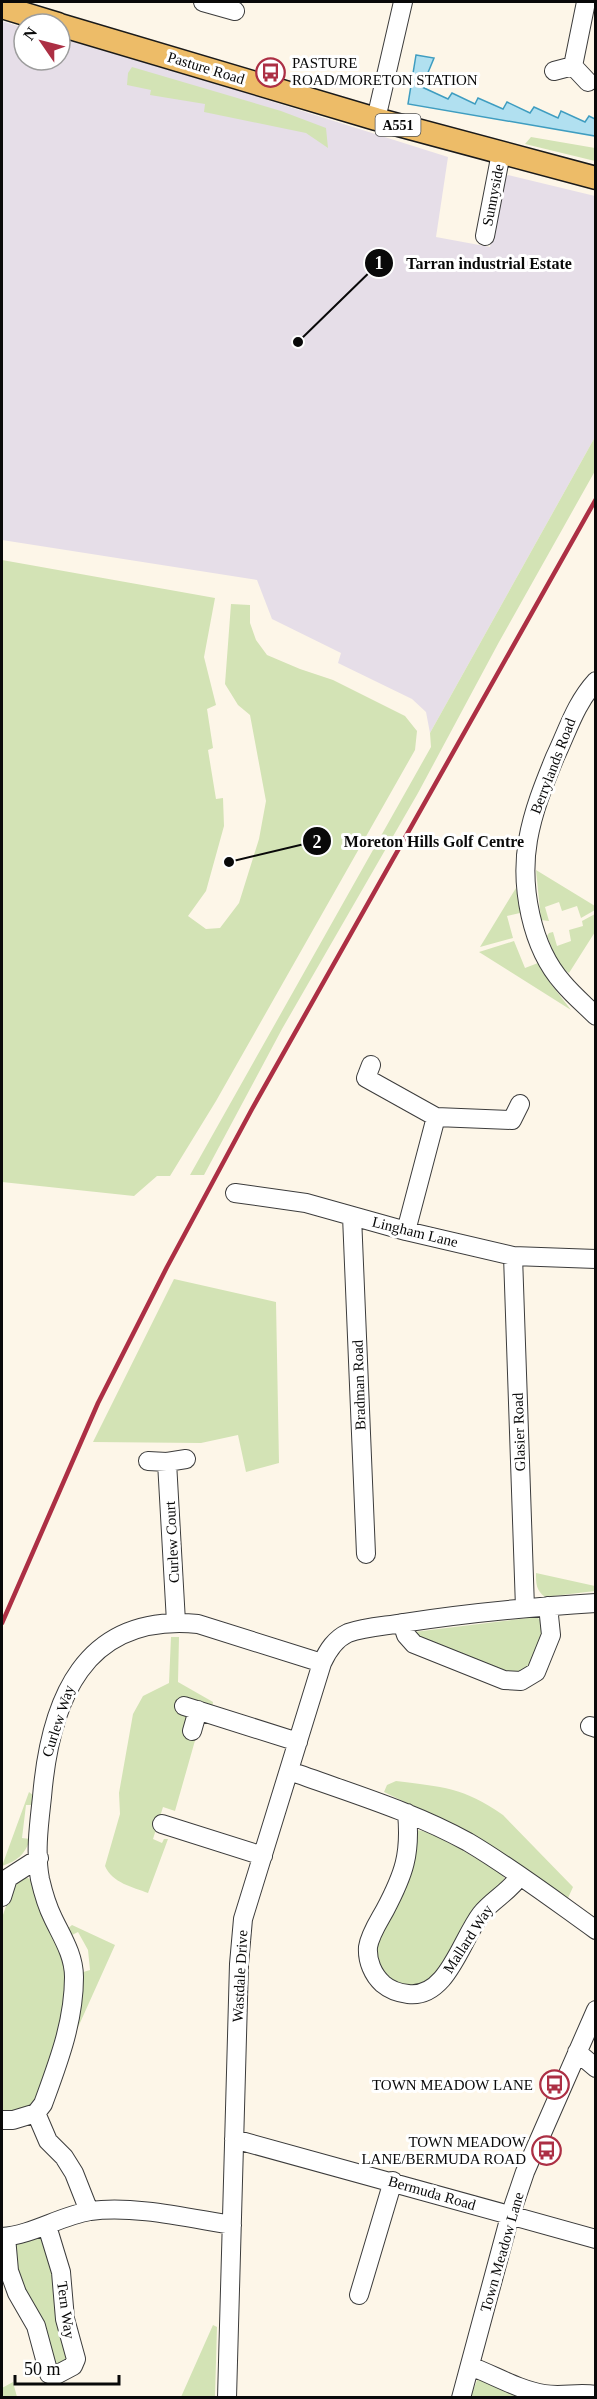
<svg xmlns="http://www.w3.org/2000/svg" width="597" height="2399" viewBox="0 0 597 2399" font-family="Georgia,serif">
<rect width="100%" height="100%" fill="#fdf6e8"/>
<path fill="#e6dee8" d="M2,21L24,28V60H60V38L233,89L448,157L436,237L490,247L502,181L508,175L595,196V437L430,733L426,712L412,699L338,663L341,653L272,619L257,580L2,540Z"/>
<path fill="#d3e3b5" d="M132,67L281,111L326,128L328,148L306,133L204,112L205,104L150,95L151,90L127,85L128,73Z
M531,137L595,148V161L525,144Z
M595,437V471L499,642L418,793L282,1029L204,1175H190L431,747L430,733Z
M2,560L215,598L204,657L216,705L207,709L213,748L208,750L216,799L223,798L224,826L206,891L188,916L206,929L220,928L239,903L259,839L266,801L250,715L238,705L225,684L231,604L250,605V623L256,640L267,655L300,669L333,680L405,716L417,731L415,750L216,1101L170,1176H157L134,1196L2,1182Z
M536,870L595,906V910L581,918L577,906L562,911L559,902L545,907L549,921L541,920Z
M516,888L520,913L507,916L513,938L480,947Z
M595,914V932L569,973C557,966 553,949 547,936L549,933L553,932L557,946L571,941L569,930L583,926L582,921Z
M514,941L525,968L538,963L551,984L571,1010L479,952Z
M174,1279L276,1302L279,1463L246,1472L238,1435L201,1443L93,1442Z
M536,1573L595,1586V1591L545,1597C536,1590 536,1584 536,1573Z
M536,1617L542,1621L545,1627L530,1670L507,1675L417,1639L414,1632Z
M171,1637H179L178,1682L213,1702L212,1709L187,1716L196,1737L175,1811L163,1807L153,1839L162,1843L164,1839H168L148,1893C133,1887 112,1883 105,1866L120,1814L119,1793L133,1714L143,1696L169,1683Z
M396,1781C443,1787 463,1787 503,1815L573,1887L568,1898L475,1836L384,1792L387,1785Z
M29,1792L34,1796V1805H26L22,1838L30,1839C25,1855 17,1861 2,1866Z
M416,1830C435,1830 484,1864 502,1874L506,1881L434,1979L412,1988L388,1981L374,1961L377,1936Z
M20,1877L28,1878L33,1881C41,1900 60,1935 63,1953C73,2006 52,2055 35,2105L2,2114V1918L14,1882Z
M72,1925L115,1945L75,2034L80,1973L90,1970L88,1950L78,1932L70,1936L66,1930Z
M35,2234L44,2238L59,2279L69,2356L66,2362L57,2365L50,2360C39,2332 5,2268 17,2240Z
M213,2325L217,2327L215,2397H181Z
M478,2378L531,2398H470Z
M13,2382L17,2397H2V2388Z"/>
<path fill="#b1e0f0" stroke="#3f9dc0" stroke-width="1.5" d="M416,55L434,58L422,87L448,99L452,93L475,104L478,98L503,109L507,102L530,113L534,107L558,118L561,111L585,122L589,116L595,119V136L408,104Z"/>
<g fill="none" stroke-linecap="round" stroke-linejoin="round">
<defs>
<path id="minor" d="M203,2L235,11
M573,66L586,2
M573,66L588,82
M554,71L573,66
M376,119L403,2
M485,236L501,153
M596,681C575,704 568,730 555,757C544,784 533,811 528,840C520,886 531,947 563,983C573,995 585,1005 596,1016
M371,1065L366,1078L436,1117L512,1120L520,1104
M235,1193L306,1203L406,1231L513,1256L596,1259
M352,1216L366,1554
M406,1231L436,1117
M513,1256L525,1608
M148,1461L167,1462L186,1459
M167,1462L176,1622
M402,1623L406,1635L414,1644L504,1680L521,1681L536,1672L551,1635L548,1606
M184,1706L298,1742
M590,1726L596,1728
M192,1731L198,1710
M290,1771C350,1793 412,1811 468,1842C512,1868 554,1900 596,1930
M407,1813C411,1854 404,1874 385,1910C379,1921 370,1934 368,1947C367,1961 373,1975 383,1984C390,1990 399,1993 408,1994C447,1999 461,1940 481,1914C492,1900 509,1892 520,1876
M162,1824L263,1856
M2,1897L8,1878L39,1858
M577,2052L596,2068
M2,2120H13L36,2113
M234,2139L596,2239
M89,2211L74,2173L64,2157L48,2141L36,2113L43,2104C58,2063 74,2022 74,1977C74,1955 62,1937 53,1918C47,1906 43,1892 40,1879C35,1853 39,1824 42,1797C50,1701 83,1613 198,1624L322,1663
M2,2237C32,2235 60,2216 90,2211C134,2205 188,2218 232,2225
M6,2237L9,2271L17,2293L36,2326L49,2374L56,2375L73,2366L76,2359L65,2319L61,2272L47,2226
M359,2295L393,2181
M470,2366C494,2375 519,2390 544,2394C562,2397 578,2392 596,2395
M227,2398L239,1964L243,1919L322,1663C328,1650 335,1639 348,1633C365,1627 386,1626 403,1623C467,1613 531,1607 596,1603
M461,2398L510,2216L525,2172L596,2010"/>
<path id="major" d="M2,7L58,24
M60,25L376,119L596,178"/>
</defs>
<use href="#minor" stroke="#3c3c3c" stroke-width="20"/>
<use href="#major" stroke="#1a1a1a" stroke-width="25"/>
<use href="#minor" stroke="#fff" stroke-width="18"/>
<use href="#major" stroke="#edbc68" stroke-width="22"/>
<path stroke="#ac2f44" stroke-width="4.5" d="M2,1623L98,1403L167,1267L252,1109L596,499"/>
</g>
<defs>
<symbol id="bus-ring" viewBox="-11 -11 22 22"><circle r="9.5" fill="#fff" stroke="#ac2f44" stroke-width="1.5"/><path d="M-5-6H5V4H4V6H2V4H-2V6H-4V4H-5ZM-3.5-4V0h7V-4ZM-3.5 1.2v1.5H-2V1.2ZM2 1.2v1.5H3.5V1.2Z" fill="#ac2f44"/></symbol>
</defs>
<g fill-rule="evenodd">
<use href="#bus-ring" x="254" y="56" width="33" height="33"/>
<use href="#bus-ring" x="538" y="2068" width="33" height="33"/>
<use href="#bus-ring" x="530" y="2134" width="33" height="33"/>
</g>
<g text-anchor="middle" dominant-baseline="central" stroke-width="6" stroke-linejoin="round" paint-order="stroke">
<rect fill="#fff" stroke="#535353" stroke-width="1.5" x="375.5" y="114" width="45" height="22" rx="4.5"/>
<g font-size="14" font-weight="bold" fill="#090909">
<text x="398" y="125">A551</text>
</g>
<g font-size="15" fill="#090909" stroke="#fff" text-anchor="end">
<text x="292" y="63" text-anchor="start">PASTURE<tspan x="292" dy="17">ROAD/MORETON STATION</tspan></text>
<text x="533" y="2085">TOWN MEADOW LANE</text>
<text x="526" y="2142">TOWN MEADOW<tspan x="526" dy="17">LANE/BERMUDA ROAD</tspan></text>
</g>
<g font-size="15" fill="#090909" stroke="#fff">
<text transform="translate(206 68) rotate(17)">Pasture Road</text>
<text transform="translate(493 195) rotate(-79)">Sunnyside</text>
<text transform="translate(553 766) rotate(-69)">Berrylands Road</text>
<text transform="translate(415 1232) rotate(14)">Lingham Lane</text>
<text transform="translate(359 1385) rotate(-92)">Bradman Road</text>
<text transform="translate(519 1432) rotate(-92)">Glasier Road</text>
<text transform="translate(172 1542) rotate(-93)">Curlew Court</text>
<text transform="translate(58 1721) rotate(-72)">Curlew Way</text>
<text transform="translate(468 1939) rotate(-57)">Mallard Way</text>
<text transform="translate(240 1976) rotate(-87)">Wastdale Drive</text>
<text transform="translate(432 2193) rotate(16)">Bermuda Road</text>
<text transform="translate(502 2252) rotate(-74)">Town Meadow Lane</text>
<text transform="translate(66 2310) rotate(82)">Tern Way</text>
</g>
</g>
<path fill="none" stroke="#090909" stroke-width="2" d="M298 342L379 263M229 862L317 841"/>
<g fill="#090909" stroke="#fff" stroke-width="2">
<circle cx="298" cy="342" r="6"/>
<circle cx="229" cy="862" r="6"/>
<circle cx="379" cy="263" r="15"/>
<circle cx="317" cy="841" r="15"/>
</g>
<g font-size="18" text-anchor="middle" font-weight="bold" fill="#fff">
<text x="379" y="269">1</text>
<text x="317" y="848">2</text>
</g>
<g font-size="16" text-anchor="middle" font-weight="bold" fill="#090909" stroke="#fff" stroke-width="6" stroke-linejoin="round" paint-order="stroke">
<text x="489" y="269">Tarran industrial Estate</text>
<text x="434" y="847">Moreton Hills Golf Centre</text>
</g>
<rect width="597" height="2399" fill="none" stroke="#090909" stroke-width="6"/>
<g transform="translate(42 42) rotate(305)"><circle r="28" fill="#ffffff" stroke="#9d9d9d" stroke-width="1.5"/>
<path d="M0-4.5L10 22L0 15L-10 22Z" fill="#ac2f44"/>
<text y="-9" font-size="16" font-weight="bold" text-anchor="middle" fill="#090909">N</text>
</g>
<path d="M15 2375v9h104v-9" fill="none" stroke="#090909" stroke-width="3"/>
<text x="24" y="2375" font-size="18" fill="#090909" stroke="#ffffff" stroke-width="4.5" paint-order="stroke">50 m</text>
</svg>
